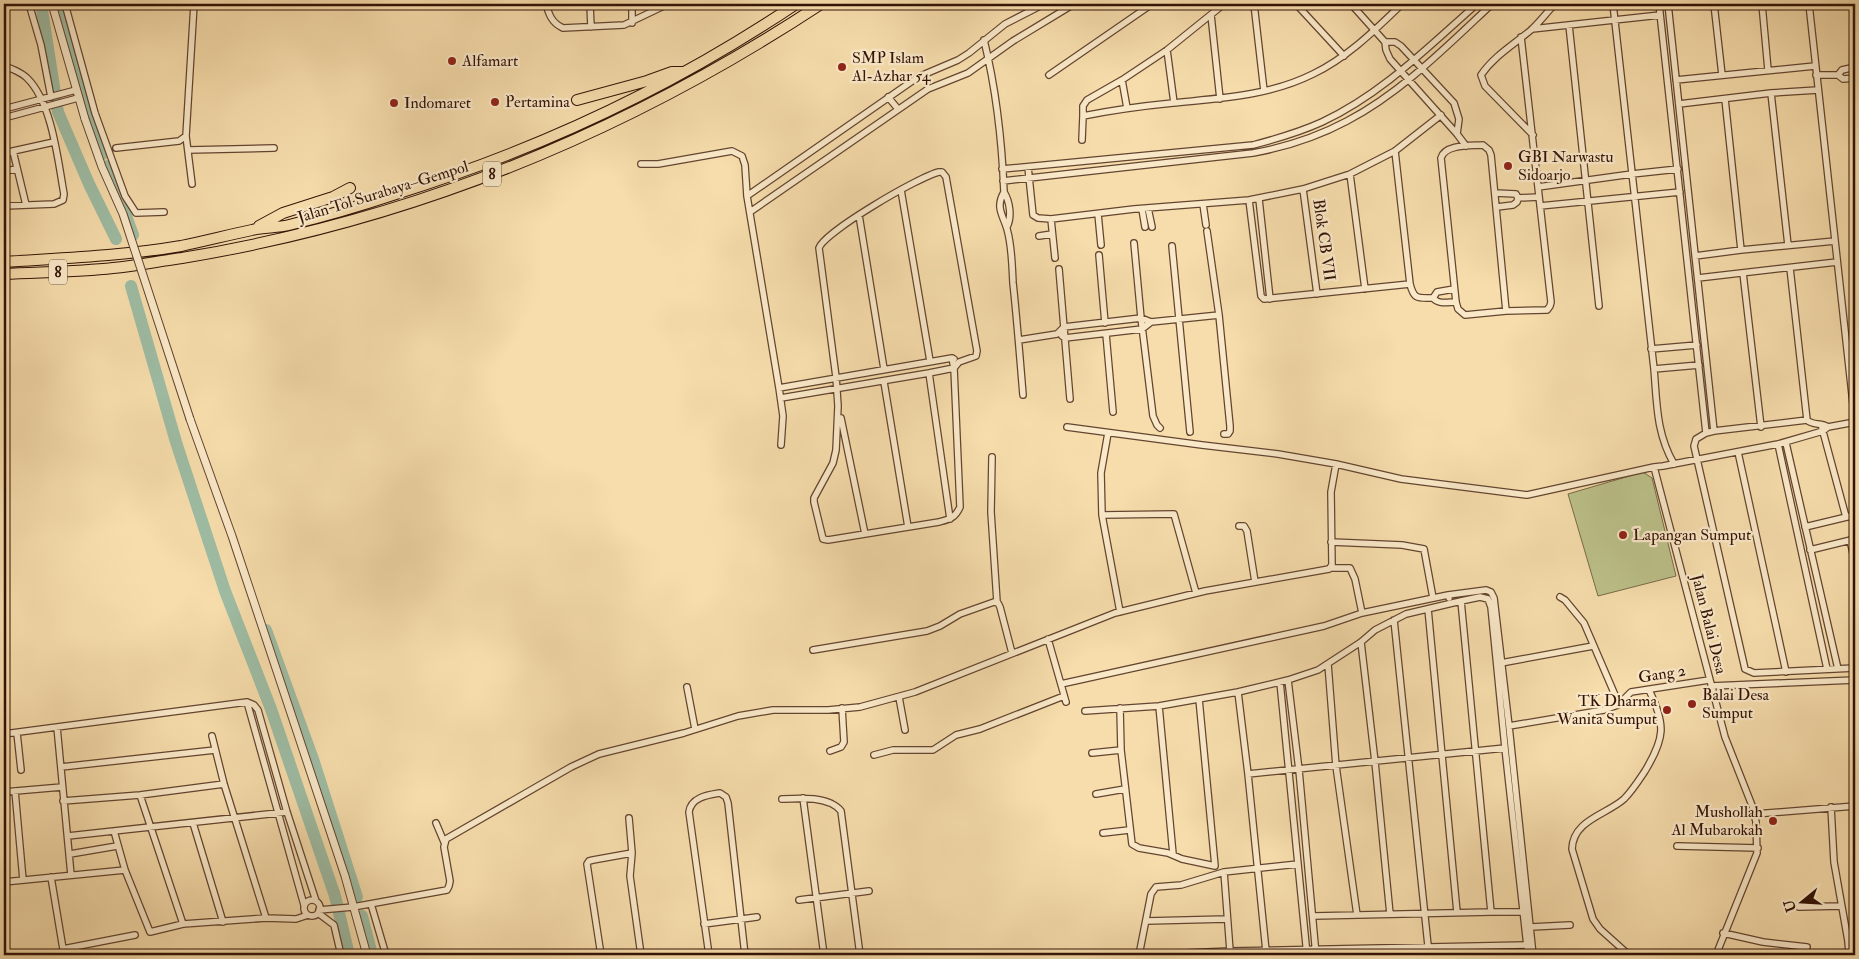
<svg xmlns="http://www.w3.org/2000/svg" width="1859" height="959" viewBox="0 0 1859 959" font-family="'IM FELL Double Pica',serif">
<rect width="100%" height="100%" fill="#f7ddac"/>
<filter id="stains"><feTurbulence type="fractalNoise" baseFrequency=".004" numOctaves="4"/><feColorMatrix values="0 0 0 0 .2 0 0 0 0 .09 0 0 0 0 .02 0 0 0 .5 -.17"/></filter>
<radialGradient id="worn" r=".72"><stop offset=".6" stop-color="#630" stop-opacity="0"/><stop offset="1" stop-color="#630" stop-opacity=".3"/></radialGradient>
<path fill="#bcc18a" stroke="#776a48" d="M1643,472L1652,478L1676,576L1598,596L1568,494Z"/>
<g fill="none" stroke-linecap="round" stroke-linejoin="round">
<path stroke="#9ebda5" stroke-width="12" d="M41,4L58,112L89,184L116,239
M60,4L83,93L103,154
M108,166L133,235
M131,286L176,442L225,591L271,709L335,896L349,955
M266,630L313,759L357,897
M362,916L372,955"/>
<defs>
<path id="minor" d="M29,4L41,45L51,97
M65,4L95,113L125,196L136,213L164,212
M546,4C549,15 552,23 563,28L624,25L668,4
M590,4L591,27
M632,4V23
M1224,4L1167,50L1122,80L1087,100L1083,106V116C1113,110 1142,106 1173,103C1221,98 1269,96 1313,74C1348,57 1375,30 1402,4
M1254,4L1264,91
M1296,4L1344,56
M1351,4L1385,42
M1613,4L1654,369C1657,403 1656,433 1674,464
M1659,4L1706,433
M1668,4L1714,431
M1714,4L1722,75
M1762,4L1768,70
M1809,4L1855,422
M1211,15L1220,99
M1569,25L1599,306
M1532,29L1660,15
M984,40C996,89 1002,142 1004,192C1010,202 1012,217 1007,227
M1167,50L1174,103
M4,66C11,68 22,73 27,78C52,102 58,161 64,194L63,200L54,204L4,206
M1855,67L1842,70L1838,75L1843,79L1855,78
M1049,75L1152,4
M1816,75H1838
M1122,80L1127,108
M1676,80L1815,66
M1771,93L1788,245
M888,97L898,109
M1725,99L1741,250
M1679,104L1771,93L1818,90
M4,109L76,90
M4,118L78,98
M1457,134L1459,119L1454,103L1401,46L1395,42H1385L1386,50L1390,59L1457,134L1466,146
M1533,135L1485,86L1481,75C1494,56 1513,45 1531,30C1540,22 1547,12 1555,4
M186,136L192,184
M1082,140L1083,116
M1483,145L1489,150L1491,155L1506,311L1465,315L1458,309L1456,302L1441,158C1445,144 1471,146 1483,145Z
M116,148L179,141L186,136L194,4
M188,150L274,148
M13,151L26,205
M1395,151L1410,284C1414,300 1418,298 1433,298
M4,153L54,142
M641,164H658L732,151L742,156L745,165L747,196L779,388L783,416L781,445
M1028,167L1033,215L1038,218L1051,219
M1002,169L1253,145C1276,139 1300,132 1322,122C1382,94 1428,47 1477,4
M4,171L17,169
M1350,174L1365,289
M1003,181L1253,153C1286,147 1317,137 1347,121C1402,92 1447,46 1492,4
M1538,187L1632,174L1678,169
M1303,189L1317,294
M901,190L930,361
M1004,192C995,208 1003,215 1007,229C1012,246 1012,265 1013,283C1017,320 1020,358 1023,395
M1495,193L1516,194L1518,198L1517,202L1513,205L1497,207
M747,196L918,77L958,60L969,53L1005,24L1044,4
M1518,198L1539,197
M1259,199L1270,299
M1249,200L1261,296L1264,299L1410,284
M1203,204L1206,225
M1540,206L1680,192
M1148,208L1152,227
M1142,209L1145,227
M750,212L928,89L968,73L1013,41L1074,4
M1098,214L1101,245
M859,215L884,369
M1207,231L1219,315L1230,426V431L1228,434H1224
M1039,236L1052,234
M1134,243L1141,318L1153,416L1157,425L1160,428
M1172,246L1190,432
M1099,255L1105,323
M1695,256L1741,250L1835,241
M1055,258L1051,219L1134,209L1249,200L1303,189L1350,174L1395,151L1441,115
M1790,268L1807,420
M1059,269L1070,399
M1743,273L1761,427
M1698,278L1837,262
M1454,289L1437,292L1433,298C1439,305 1448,302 1456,302
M1506,311L1547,310L1550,306L1551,302L1521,37
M1106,334L1113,412
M1062,336L1065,338L1142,329L1151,322
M1019,340L1057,334L1064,327L1141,318L1151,322L1219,315
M1651,349L1697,345
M1654,369L1699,365
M929,373L950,519
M884,382L908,527
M779,388L952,358L954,359
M781,398L929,373L954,368L959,362L976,356L977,351L946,177L942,172H939C920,176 824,232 819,248L836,377L838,406L836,450L833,463L814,498V502L823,539L828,540L939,522C950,519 955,518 960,507L954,368L952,358
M841,418L865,534
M1067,427L1202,445L1278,454L1336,464L1401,479L1527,495L1654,467L1663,466L1778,444L1823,431L1828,427L1855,422
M1828,427C1821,422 1813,426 1807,420L1714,431L1706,433L1696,439L1694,446L1745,669L1754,673L1855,668
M1822,428L1846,517
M1108,433L1101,473L1102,515L1120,612
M1786,443L1838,669
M1778,444L1827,669
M1738,452L1786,672
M992,457L991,512L997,602
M1654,467L1725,737L1753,808L1756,822L1757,853L1716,955
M1102,515L1174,514L1196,593
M1239,526H1244L1247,531L1255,582
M1805,527L1855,515
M1850,540L1855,563
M1331,542L1402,545L1424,549L1433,598
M1810,550L1855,539
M1331,568H1350L1355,579L1362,613
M1448,595L1486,590L1491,592L1494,598L1509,726L1533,955
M1560,597L1565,600L1584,623L1615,695L1622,702
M1461,601L1491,912
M1428,609L1457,912
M1394,620L1429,955
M1048,639L1066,702
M1361,642L1375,762L1390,914
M813,650L927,631L940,626L960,614L994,602L998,603L1000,607L1012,653
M1501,663L1593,646
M1328,664L1336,766L1357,915
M1288,680L1299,770L1316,955
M1280,682L1307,955
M1061,684L1324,626L1362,613L1448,595L1449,598
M1711,686L1855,680
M687,687L695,729
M1238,692L1248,774L1266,951
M899,697L905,730
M247,702L304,905
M1159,706L1173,854
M1120,708L1121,750L1132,844L1139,848L1168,853L1182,859L1215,866L1199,699
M1085,711L1159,706L1238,692L1288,680L1318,670L1361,642L1375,630L1406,614L1461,601L1480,597L1488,599L1491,607L1505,748L1528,955
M1509,726L1604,710L1618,705L1631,692L1709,680
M57,727L71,875
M17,733L21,770
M4,734L247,702L254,705L258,710L287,812L316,901
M212,736L224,784L266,918
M830,751L841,747L844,742L842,708
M1092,753L1121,750
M874,755L893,750H933L956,735L980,729L1064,696
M61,767L215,750
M1248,774L1505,748
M15,791L23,880
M4,792L62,787
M1096,794L1125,789
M140,795L183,924
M803,798L824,955
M782,799C799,798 829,796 841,811L860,955
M63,801L140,795L224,784
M1831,807L1834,862L1848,941L1849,955
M1755,814L1855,806
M629,818L632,853L630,876L641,955
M193,823L223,922
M436,823L444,842
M114,831L125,870L150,932L183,924L266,918L296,919L308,915
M1103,833L1129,830
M68,836L287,812
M1677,846L1758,848
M70,854L117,846
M1224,872L1230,951
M51,877L64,955
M4,882L125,870
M799,900L869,891
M304 908a8 8 0 1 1 16 0a8 8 0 1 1-16 0Z
M371,904L386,955
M1799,907L1841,906
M319,910L353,907L447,890L449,886L450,881L444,847L446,839L571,767L599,754L684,733L738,716L773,710H828L860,707L915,692L1115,613L1205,591L1329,569L1332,565L1331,492L1336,464
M318,913L334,925L341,955
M1314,916L1491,912H1523
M1146,921L1227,919
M704,924L757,917
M1531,927L1570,925
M1723,933L1763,942L1807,947
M63,949L135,935
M601,955L587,864L589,861L593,860L632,853
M709,955L689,812C691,797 708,795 720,793L726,797L728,803L745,955
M1139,955L1230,951L1527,945
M1139,955L1151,894L1156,887L1181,885L1224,872L1298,864
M1629,955L1600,929L1593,919L1572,849C1573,820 1606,815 1624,799C1632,791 1639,780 1645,771C1665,738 1666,725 1649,690"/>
<path id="tertiary" d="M52,4L85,119
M190,419L232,536L345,876L367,955"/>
<path id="motorway" d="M577,100L647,81L672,72H682
M259,226L283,213L333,197L350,188
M4,262C63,258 123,256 181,246C205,241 228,235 252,230C264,227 277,228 289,225C326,216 363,205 399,193C540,149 674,86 796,4
M4,274C40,272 77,272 113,268C136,266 159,261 182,258C414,220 625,133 821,4"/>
</defs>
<use href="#minor" stroke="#634530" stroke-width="8"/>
<use href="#tertiary" stroke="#634530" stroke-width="9"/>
<use href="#motorway" stroke="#321206" stroke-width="12"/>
<use href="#minor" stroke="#fae9c9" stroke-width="5.5"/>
<use href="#tertiary" stroke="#fae9c9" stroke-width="7"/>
<use href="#motorway" stroke="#f7ddac" stroke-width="10"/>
<defs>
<path id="tertiary-bridge" d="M85,119L102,167L123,214L190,419"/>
</defs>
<use href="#tertiary-bridge" stroke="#634530" stroke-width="9" stroke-linecap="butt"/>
<use href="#tertiary-bridge" stroke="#fae9c9" stroke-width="7"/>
</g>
<g fill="#8f2418" stroke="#fae9c9" stroke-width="2">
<circle cx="452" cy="61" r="5"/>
<circle cx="842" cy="67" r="5"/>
<circle cx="495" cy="102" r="5"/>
<circle cx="394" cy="103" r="5"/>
<circle cx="1508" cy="166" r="5"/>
<circle cx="1623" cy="535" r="5"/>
<circle cx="1692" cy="704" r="5"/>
<circle cx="1667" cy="710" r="5"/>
<circle cx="1773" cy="821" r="5"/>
</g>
<g text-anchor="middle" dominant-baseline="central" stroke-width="4.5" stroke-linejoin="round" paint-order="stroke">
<g fill="#fae9c9" stroke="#6e5240" stroke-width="1">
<rect x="483" y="161.5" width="18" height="25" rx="4"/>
<rect x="49" y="259.5" width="18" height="25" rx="4"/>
</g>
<g font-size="15" font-weight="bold" fill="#321206">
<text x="492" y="174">8</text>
<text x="58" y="272">8</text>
</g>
<g font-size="16" fill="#321206" stroke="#fae9c9" text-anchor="start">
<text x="852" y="58">SMP Islam<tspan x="852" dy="18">Al-Azhar 54</tspan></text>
<text x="462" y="61">Alfamart</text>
<text x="505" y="102">Pertamina</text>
<text x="404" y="103">Indomaret</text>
<text x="1518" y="157">GBI Narwastu<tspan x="1518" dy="18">Sidoarjo</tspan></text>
<text x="1633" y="535">Lapangan Sumput</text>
<text x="1702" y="695">Balai Desa<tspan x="1702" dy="18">Sumput</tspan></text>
<text x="1657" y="701" text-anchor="end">TK Dharma<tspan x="1657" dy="18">Wanita Sumput</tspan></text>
<text x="1763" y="812" text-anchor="end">Mushollah<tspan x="1763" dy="18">Al Mubarokah</tspan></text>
</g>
<g font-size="16" fill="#321206" stroke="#fae9c9">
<text transform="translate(383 192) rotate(-17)">Jalan Tol Surabaya–Gempol</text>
<text transform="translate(1324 240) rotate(82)">Blok CB VII</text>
<text transform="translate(1709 624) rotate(76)">Jalan Balai Desa</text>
<text transform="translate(1662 674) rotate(-9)">Gang 2</text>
</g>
</g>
<rect width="1859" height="959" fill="none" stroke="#f7ddac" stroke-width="20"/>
<rect x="5" y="5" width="1849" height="949" fill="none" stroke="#321206" stroke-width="2.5"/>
<rect x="10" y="10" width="1839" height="939" fill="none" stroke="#321206"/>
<g transform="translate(1802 902) rotate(252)" stroke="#fae9c9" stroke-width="4" paint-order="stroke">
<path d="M0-4L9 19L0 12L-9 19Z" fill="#321206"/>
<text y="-8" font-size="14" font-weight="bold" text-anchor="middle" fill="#321206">U</text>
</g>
<rect width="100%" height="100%" filter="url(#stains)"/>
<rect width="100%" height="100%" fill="url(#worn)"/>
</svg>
